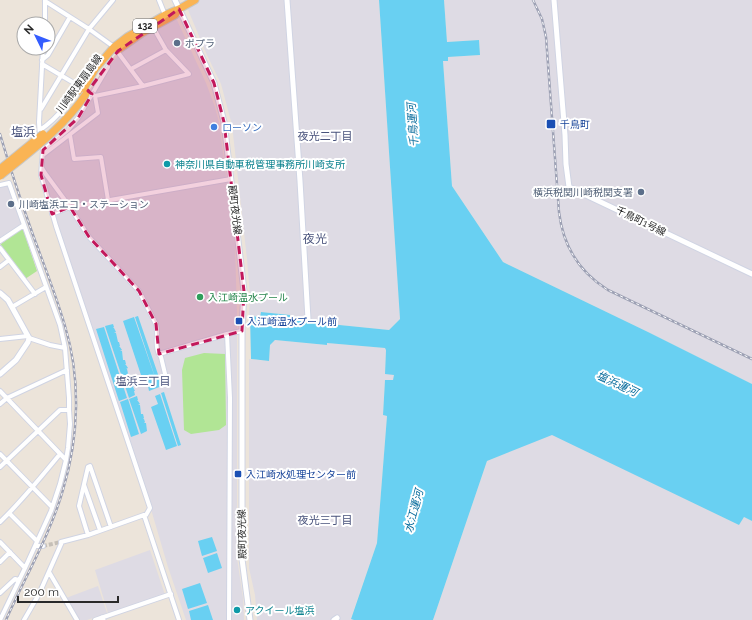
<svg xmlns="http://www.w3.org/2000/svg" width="752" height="620" viewBox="0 0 752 620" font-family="Raleway,'Noto Sans JP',sans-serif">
<rect width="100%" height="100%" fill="#ece4da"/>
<path fill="#dedbe4" d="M184,0H379L400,319L389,330L289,320L290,315L261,312L260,317L249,316L250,296L247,259L232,125L221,84L206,53Z
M444,0H752V384L648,332L503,262L452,186L443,61H448V57L480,55L479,40L447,42Z
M173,20H177L206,83L215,107L219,122L235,245L237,313V558L243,598L244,620H186L168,567L140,472L54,217L43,174L45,170L43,158L46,149L70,129L110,65L117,57L133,43Z
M6,185H8L21,224V225L0,240V186Z
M275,340L327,345V343L386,348V350L385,373L394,375V380H385L383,415L387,416L377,543L351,618L354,620H257L255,595L249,568V359L269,361L270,345Z
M552,434L739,525L744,517L752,521V620H433L487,461Z
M150,550L165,595L108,613L95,570Z
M98,586L107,613L87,620H78L66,598Z"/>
<path fill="#b1e595" d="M22,228L23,229L37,271L25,279L0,246L1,244Z
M204,353L225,354L226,425L219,430L191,434L184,430L182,370L185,358Z"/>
<path fill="#69d0f2" d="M379,0H444L447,42L479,40L480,55L448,57V61H443L452,186L503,262L648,332L752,384V521L744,517L739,525L552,435L487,461L433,620H354L351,619L377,543L387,416L383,415L385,380H393L394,375L385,374L386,350L385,348L327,343V345L275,340L270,345L269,361L251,359L250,316L260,317L261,312L290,315V320L389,330L400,319Z
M138,316L162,386L149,391L148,386L145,387L123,321L134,317L158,386L135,317Z
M113,324L114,327L113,328H114L116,332L114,333H116L118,342H119L120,346L119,347H120L122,350L120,351H122L123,360H125L126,364H125L126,365L128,368L126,369H127L129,378H131L132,382H131L132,383L134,386L132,387H133L135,391H134L135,395L129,398L105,326Z
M104,327L127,398L119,401L96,329Z
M164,392L181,445L178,446L161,393Z
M160,394L177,446L166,450L151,407L158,404L155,396Z
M137,396L138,400H137L138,401L140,404L138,405H140L141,414H143L144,418H143L144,419L145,422L144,423H146L147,431L141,434L129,399Z
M128,399L139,434L131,437L120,402Z
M212,537L217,551L202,556L198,541Z
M217,553L222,568L208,573L203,558Z
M200,583L207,603L188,609L182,589Z
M208,605L213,620H191L189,611Z"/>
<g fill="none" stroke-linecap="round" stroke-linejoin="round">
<path stroke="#c5bfb7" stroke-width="4" stroke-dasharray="4 2" stroke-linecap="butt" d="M43,546L61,542"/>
<defs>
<path id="minor" d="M159,0L165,15
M45,1L89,29L114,47L143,86
M45,24V0
M43,48L39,122L40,139L43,150L41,175L43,181L56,226L150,508L146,515H144L88,535L61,542
M42,60L48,55L70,17
M42,64L79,86
M131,69L166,50
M93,95L95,96L143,86L189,74L166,50L153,27
M41,109L89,29L113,0
M40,130C63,115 76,91 90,69H95
M70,135L74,159L101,157L108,200
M43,150L68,130L78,118L108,67
M43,155L98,113L95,96
M42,168L45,173L70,207L89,237L139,291L156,324C159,334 154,345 159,354L227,334L242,331
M0,185L9,183L60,325L65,348L69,398V410L70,424L68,448L66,460L60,484L51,511L25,568L0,620
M52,214L70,207L231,179
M0,241L24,225
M0,248L35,294
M0,267L9,260
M12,307L46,287
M227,334L230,398L229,620
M29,338L50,345L65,348
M0,339L28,336
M159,354L161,357L166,378
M0,391L66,460
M0,404L7,398L67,370
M0,454L52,507
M0,467L60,410H69
M84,485L100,530
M9,513L37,541
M144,515L179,620
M0,522C22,501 41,477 60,454
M88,535L79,506L88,467L90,466L111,527
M0,542L25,568
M35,546H43
M0,562L10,552
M49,572L77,620
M0,593L15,579L19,580
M24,620L39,594L62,542
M95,620L171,594"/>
<path id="tertiary" d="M175,0L214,83L224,122L244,291L242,328V559L250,620
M287,0L300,181L308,319
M554,0L565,135L566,164L569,187L752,274
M0,293L8,300L29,338L28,342L16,360L0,374
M102,618L103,620
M334,620L337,618"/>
<path id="trunk" d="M118,50L142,33L175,15L178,11
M82,92L95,69L102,61L114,47L127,37L165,15L179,9L195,0"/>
</defs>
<use href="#minor" stroke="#d0d4e3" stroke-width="6"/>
<use href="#tertiary" stroke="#d0d4e3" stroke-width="7"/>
<use href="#trunk" stroke="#c7c7c7" stroke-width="9"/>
<use href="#minor" stroke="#fff" stroke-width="4"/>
<use href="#tertiary" stroke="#fff" stroke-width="5"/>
<use href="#trunk" stroke="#fab454" stroke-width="7"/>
<defs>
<path id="rail" d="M533,0L542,19L546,37L559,212C563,246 579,272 608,290L752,359
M0,134C10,168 21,201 33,235C44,265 56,295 65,326C81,379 79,437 63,490C50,535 25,577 6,620"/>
</defs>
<use href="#rail" stroke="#9da1b4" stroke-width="2.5"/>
<use href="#rail" stroke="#fff" stroke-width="1" stroke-dasharray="3" stroke-linecap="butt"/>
<defs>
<path id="minor-bridge" d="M91,93L93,95"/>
<path id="trunk-bridge" d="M0,169L43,134
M0,176C31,151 64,127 86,94"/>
</defs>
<use href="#minor-bridge" stroke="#d0d4e3" stroke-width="6" stroke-linecap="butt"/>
<use href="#trunk-bridge" stroke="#c7c7c7" stroke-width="9" stroke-linecap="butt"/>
<use href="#minor-bridge" stroke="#fff" stroke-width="4"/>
<use href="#trunk-bridge" stroke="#fab454" stroke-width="7"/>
</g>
<path fill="#c2185b" fill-opacity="0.2" stroke="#c2185b" stroke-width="3" stroke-dasharray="8 5" stroke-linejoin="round" d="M179,9L214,83L224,122L244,291L242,331L159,354L156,324L139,291L89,237L70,207L52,214L41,175L43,150L78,118L92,94L88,91L118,51Z"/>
<g fill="#5c6f8a" stroke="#fff" stroke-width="1.5">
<circle cx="177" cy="43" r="4"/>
<circle cx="641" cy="192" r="4"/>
<circle cx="11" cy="204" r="4"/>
</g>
<g fill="#1a4fb4" stroke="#fff" stroke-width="1.5">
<rect x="546" y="119" width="10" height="10" rx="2"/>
<rect x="235" y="317" width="8" height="8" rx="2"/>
<rect x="234" y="470" width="8" height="8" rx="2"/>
</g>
<circle fill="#3f7fe0" stroke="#fff" stroke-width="1.5" cx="214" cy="127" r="4"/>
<g fill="#0f9aa8" stroke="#fff" stroke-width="1.5">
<circle cx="167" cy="164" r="4"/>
<circle cx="237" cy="610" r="4"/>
</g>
<circle fill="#2e9e5b" stroke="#fff" stroke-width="1.5" cx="200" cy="297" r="4"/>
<g text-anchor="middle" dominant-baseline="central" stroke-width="4" stroke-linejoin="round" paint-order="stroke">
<rect fill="#fff" stroke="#696969" stroke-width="1" x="133" y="19" width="24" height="14" rx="3"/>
<g font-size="9" font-weight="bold" fill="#292929">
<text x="145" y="26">132</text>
</g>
<g font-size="10" fill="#4e5e75" stroke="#fff" text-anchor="start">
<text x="185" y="43">ポプラ</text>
<text x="633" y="192" text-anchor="end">横浜税関川崎税関支署</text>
<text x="19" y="204">川崎塩浜エコ・ステーション</text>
</g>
<g font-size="10" fill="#292929" stroke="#fff">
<text transform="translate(79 84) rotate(-54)">川崎駅東扇島線</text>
<text transform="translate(235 210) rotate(83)">殿町夜光線</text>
<text transform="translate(641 221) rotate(26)">千鳥町1号線</text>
<text transform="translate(242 534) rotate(-91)">殿町夜光線</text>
</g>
<g font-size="10" fill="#164399" stroke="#fff" text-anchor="start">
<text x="560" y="124">千鳥町</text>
<text x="247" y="321">入江崎温水プール前</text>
<text x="246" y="474">入江崎水処理センター前</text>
</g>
<g font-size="10" fill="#366cbe" stroke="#fff" text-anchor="start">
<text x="222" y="127">ローソン</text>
</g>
<g font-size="10" fill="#0d838f" stroke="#fff" text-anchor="start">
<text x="175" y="164">神奈川県自動車税管理事務所川崎支所</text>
<text x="245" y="610">アクイール塩浜</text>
</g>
<g font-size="10" fill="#27864d" stroke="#fff" text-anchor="start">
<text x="208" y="297">入江崎温水プール</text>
</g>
<g font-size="11" font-style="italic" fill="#096d9d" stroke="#fff">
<text transform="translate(413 125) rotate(-94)">千鳥運河</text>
<text transform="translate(617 384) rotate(25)">塩浜運河</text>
<text transform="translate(414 511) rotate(-75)">水江運河</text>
</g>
<g font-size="11" fill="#48527b" stroke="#fff">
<text x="325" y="136">夜光二丁目</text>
<text x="143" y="381">塩浜三丁目</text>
<text x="325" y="520">夜光三丁目</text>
</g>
<g font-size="12" fill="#48527b" stroke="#fff">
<text x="23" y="132">塩浜</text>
<text x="315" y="239">夜光</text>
</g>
</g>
<g transform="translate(36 36) rotate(313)"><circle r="19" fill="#ffffff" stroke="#a9a9a9"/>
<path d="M0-3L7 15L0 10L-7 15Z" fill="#345dff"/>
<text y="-6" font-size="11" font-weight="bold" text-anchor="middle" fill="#292929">N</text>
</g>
<path d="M18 596v6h100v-6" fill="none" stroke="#292929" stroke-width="2"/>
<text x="24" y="596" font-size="12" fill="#292929" stroke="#ffffff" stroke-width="3" paint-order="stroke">200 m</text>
</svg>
